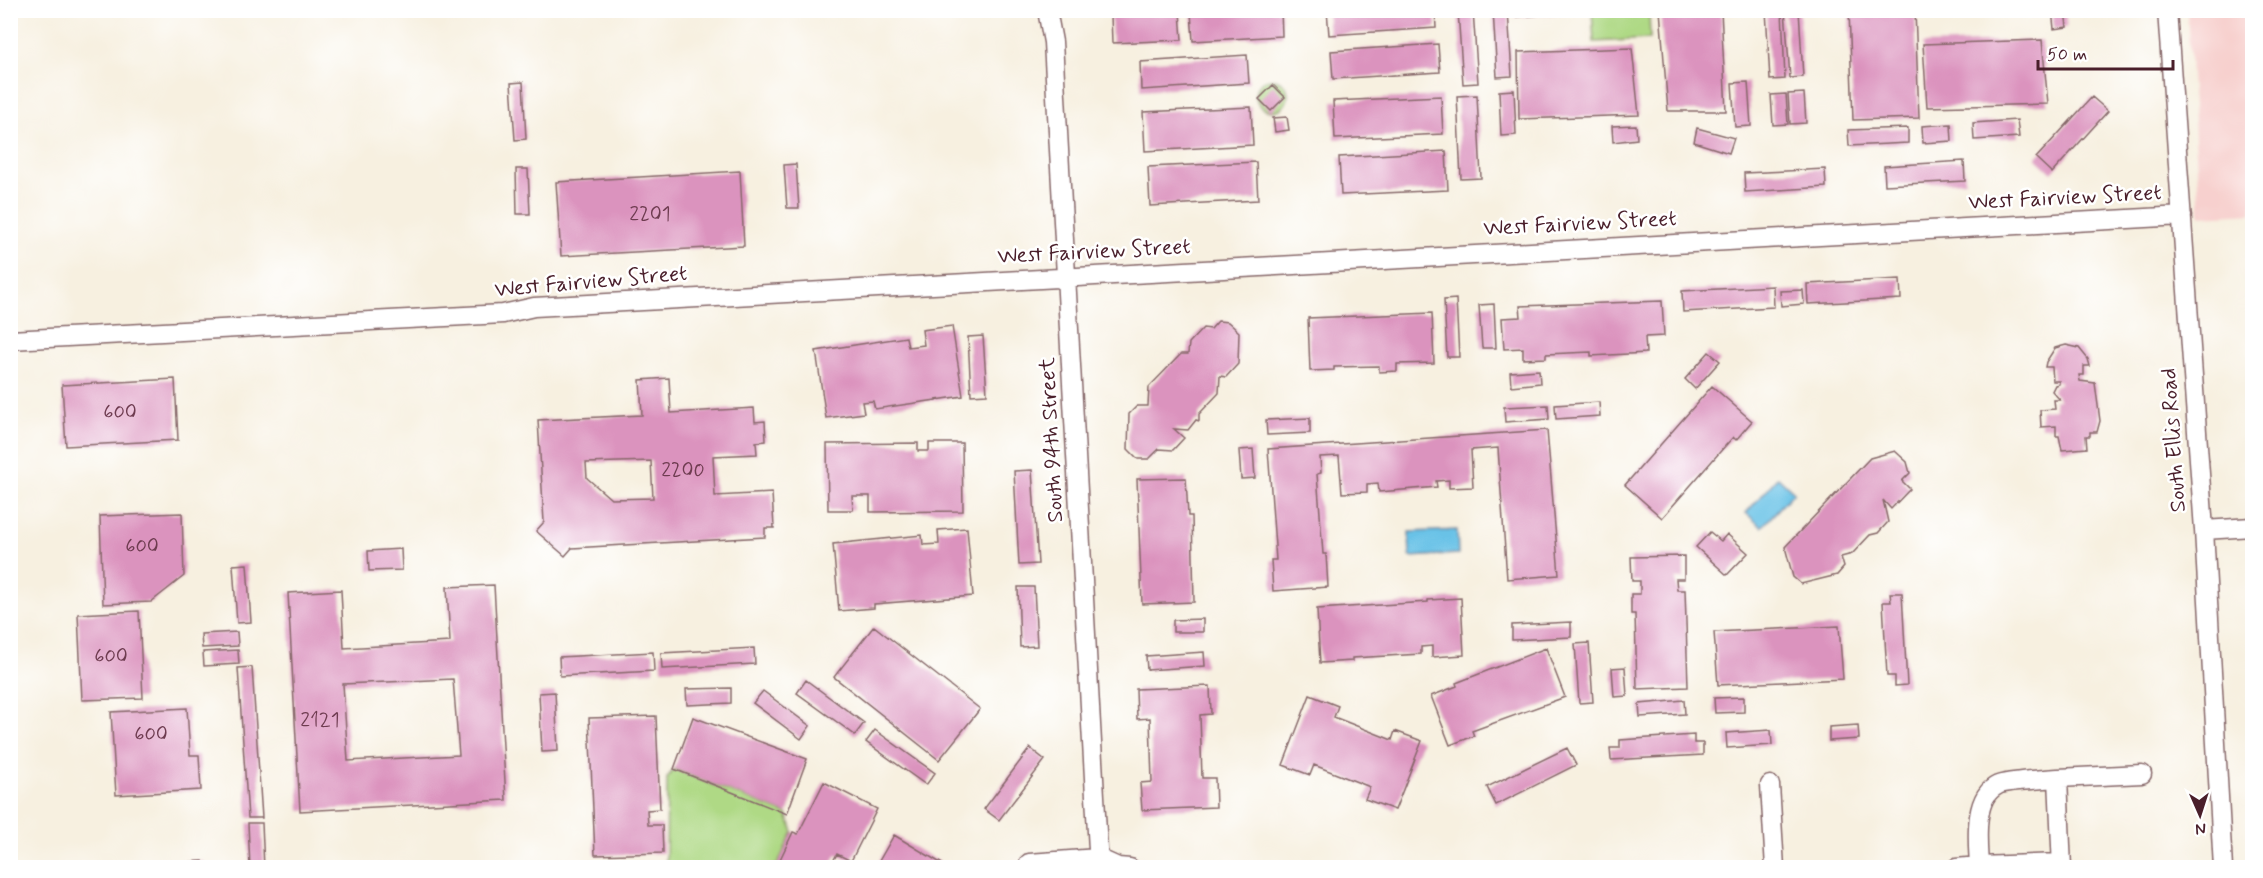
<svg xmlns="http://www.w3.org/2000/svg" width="2263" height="878" viewBox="0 0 2263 878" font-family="Mynerve,sans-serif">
<rect width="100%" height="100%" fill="#fff"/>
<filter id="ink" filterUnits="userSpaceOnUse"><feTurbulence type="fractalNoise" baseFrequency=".0167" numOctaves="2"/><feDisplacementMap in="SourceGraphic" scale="12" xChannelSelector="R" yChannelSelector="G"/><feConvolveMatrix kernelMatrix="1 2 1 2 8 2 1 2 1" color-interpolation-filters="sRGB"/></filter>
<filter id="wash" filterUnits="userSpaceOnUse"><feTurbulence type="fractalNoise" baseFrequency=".008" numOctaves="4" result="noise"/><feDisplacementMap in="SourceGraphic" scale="24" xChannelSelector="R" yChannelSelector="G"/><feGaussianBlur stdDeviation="1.35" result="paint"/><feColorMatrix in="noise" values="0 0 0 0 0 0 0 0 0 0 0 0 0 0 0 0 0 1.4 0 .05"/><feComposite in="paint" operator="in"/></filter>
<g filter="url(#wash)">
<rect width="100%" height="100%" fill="#f7f0e0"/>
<path fill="#f7d0ce" d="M2187,11H2252V213L2200,216Z"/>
<path fill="#afd985" stroke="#7c7c58" stroke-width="1.5" d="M1592,11H1649L1650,39L1594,42Z
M1256 95a16 16 0 1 1 32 0a16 16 0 1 1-32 0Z
M674,769L787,814L793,832L776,867L666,868L667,778Z"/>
<path fill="#69c2e7" stroke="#5a7089" stroke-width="1.5" d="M1778,477L1794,492L1762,527L1746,513Z
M1457,530L1458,554L1410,557L1409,532Z"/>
<g id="blocks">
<path fill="#db93be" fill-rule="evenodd" d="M1225,10H1281L1282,36L1193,41L1191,12Z
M1327,10H1435L1436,28L1329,35Z
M1473,10L1478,83L1463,84L1458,11Z
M1493,10H1508L1512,76L1497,77Z
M1513,10H1585V12L1514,17Z
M1660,10H1721L1726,111H1668Z
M1766,10H1782L1785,79L1770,80Z
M1785,10H1799L1803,77L1790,78Z
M1849,10H1915L1919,118L1853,120Z
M2052,10H2065L2067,27L2054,29Z
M1180,12L1182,40L1112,43L1111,15Z
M2042,40L2048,104L1927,107L1923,44Z
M1438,44L1440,72L1333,79L1331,51Z
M1632,48L1639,115L1519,119L1518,52Z
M1247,55L1249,83L1141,90L1140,62Z
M523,82L526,139L515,140L511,83Z
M1748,82L1751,126L1735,127L1732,83Z
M1273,85L1285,97L1271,111L1259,99Z
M1514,90L1516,135L1501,136L1499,91Z
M1804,93L1806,123L1790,124L1788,94Z
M1786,94L1788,124L1773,125L1771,95Z
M1477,95L1481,178L1461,179L1457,96Z
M1441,96L1443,134L1335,139L1333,101Z
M2092,97L2108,111L2052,173L2036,158Z
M1251,107L1253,145L1145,151L1143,112Z
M1287,117L1289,130L1275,132L1273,118Z
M2017,120L2019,137L1974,140L1973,123Z
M1951,124L1952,141L1923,143L1922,126Z
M1636,125L1637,139L1613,142L1612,126Z
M1697,128L1734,138L1729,153L1694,142Z
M1908,128V143L1849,146L1848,130Z
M1446,151L1448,190L1341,195L1339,157Z
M1964,161L1965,181L1885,185L1884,166Z
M1256,162L1258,200L1150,206L1148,167Z
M796,164L799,208H787L784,165Z
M516,169H528L530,214H517Z
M1825,169L1826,187L1745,192L1744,173Z
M740,171L744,246L561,256L556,182Z
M1900,279L1901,299L1808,304L1807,284Z
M1773,286L1774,307L1683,312L1682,291Z
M1803,290L1804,304L1781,306L1780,291Z
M1456,299L1459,357H1447L1444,300Z
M1662,301L1664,336L1645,337L1646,353L1591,356V352L1546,354V358L1523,359V348L1504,349L1502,318L1521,317L1520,306Z
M1494,304L1496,348H1482L1479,305Z
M1432,313L1434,363L1397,364V371L1379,372V366L1334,367V370L1310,371L1308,318Z
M1218,321L1228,322L1239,332L1238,364L1226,377L1220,376L1219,393L1199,414V421L1196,420L1188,430L1174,429L1184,438L1173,450L1159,449L1149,459H1138L1128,449L1129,414L1137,406H1148L1149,387L1181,354H1188L1189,343L1203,328L1211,329Z
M952,326L963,396L875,409L873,401L862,402L864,413L826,418L816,351L906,337L908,347L924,345L922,330Z
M983,336L987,394L971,395L968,337Z
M2066,345L2079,348L2088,359L2090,366H2084V375H2079L2080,381L2095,383L2100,421L2097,432H2090V436H2086L2087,448L2062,450L2059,436H2056V426L2041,427L2040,410L2055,409L2054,400H2060L2052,391L2055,385L2059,384V381H2053L2052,367H2045L2046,362L2055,348Z
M1709,352L1720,361L1695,389L1685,379Z
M1539,370L1540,383L1511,386L1510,372Z
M669,378L671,413L754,408L755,422L765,421L766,441L756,442L757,454L713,456L715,496L772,493L774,528H765V537L572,548L565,556L536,531L544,522L538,420L642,415L640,380ZM651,461L653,498L611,499L587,478L586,463Z
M175,379L178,440L66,446L62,385Z
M1712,386L1752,421L1736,440L1733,437L1662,518L1625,485Z
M1599,402L1600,416L1556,419L1555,405Z
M1548,405L1549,419L1505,422L1504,407Z
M1310,418V433L1267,435L1266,420Z
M1547,430L1559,575L1507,579L1498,448L1471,450L1473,487L1449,488V480L1436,481L1437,487L1379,492L1378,483L1367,484V492L1342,493L1339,456L1320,457L1321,473L1317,474L1323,554H1326L1328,587L1273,591L1271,560H1276L1268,449Z
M918,443V451H929V443H962L963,511L870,512V496H852L853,510H828L827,444Z
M1253,449L1255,478L1241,479L1239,450Z
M1895,451L1907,462L1910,473L1902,481L1910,489L1891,509L1883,500L1888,522L1878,533L1870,535L1852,554L1841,557L1844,567L1837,575L1801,584L1793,577L1785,547L1870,458Z
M1032,470L1038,564L1019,565L1014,471Z
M1186,478L1188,516H1192L1194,602L1142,604L1137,479Z
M182,513L184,576L151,602L103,604L100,516Z
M967,528L973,596L874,604V608L839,611L833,544L922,535L923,545L939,544L938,530Z
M1710,532L1721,541L1727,534L1748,553L1727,575L1696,547Z
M401,549L402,570L369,571L368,551Z
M1684,556V579H1676L1677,590H1685L1688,687L1637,689L1635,614H1631V594H1640V581H1632L1631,557Z
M247,564L251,622L237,623L233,565Z
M494,585L506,800L300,811L288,593L341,590L344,648L450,642L447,587ZM453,679L459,755L348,761L343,684Z
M1018,587H1034L1037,646L1020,647Z
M1890,593H1902L1907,685L1895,686V676H1887L1883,602H1891Z
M1461,598L1464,655L1432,657V646L1421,647V654L1352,658V661L1320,663L1317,609L1428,602V600Z
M139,611L143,698L82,700L78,614Z
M1203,619V632H1173V620Z
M1571,622V637L1512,640V625Z
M874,626L980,709L939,760L834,677Z
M1839,626L1843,679L1718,685L1714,632Z
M237,632L238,646L202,648L201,634Z
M1589,643L1593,702L1579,703L1575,644Z
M754,648L755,664L662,669L661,653Z
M1546,648L1565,697L1472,731L1474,736L1450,745L1431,696L1457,686L1456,683Z
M238,650L239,664L204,666L203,652Z
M653,652L654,671L560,676L559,657Z
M1204,652L1205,666L1147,670L1146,656Z
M252,667L262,818H248L238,668Z
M1625,667L1627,696L1614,697L1612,668Z
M806,680L864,723L855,735L797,693Z
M1210,686L1211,714L1200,715L1202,778H1215L1216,807L1142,810L1140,783L1152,782L1150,718L1137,719L1136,689Z
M731,688V703L687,705L686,689Z
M763,691L810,726L801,739L753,703Z
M555,692L558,751L542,752L539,693Z
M1310,695L1338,706L1334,717L1392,740L1395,731L1422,741L1395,810L1365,799L1370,787L1314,765L1310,775L1283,765Z
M1744,697V712L1715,713L1714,698Z
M1684,700L1685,714L1640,717L1639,704Z
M187,708L190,755H199L201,790L116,795L111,712Z
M656,716L660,809L647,810L648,825H662L663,853L595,855L589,718Z
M693,717L807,759L787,814L674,769Z
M1858,725L1859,739L1829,741V727Z
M875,730L935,773L926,785L866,742Z
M1771,730L1772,745L1727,748L1726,733Z
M1694,735V743H1703V755L1611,760L1610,748H1620V740Z
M1030,748L1045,760L999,820L984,809Z
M1567,748L1576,765L1496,805L1487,787Z
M824,782L877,809L851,861L837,854L832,863L840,868H776L793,832L798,834Z
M248,823H262L264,868H250Z
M894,835L949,868H875Z
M203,861L204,868H105V866Z"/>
</g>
</g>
<g filter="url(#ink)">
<use href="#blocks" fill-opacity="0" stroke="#87686a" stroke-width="1.5"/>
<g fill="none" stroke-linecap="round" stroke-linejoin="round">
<defs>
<path id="minor" d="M1047,10L1053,42L1099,868
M2167,10L2204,530L2223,868
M10,340L503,314L534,307L2182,216
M2204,530L2252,527
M2058,778L2142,774
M1770,785L1775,868
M1029,863L1098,858L1118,867L1130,868
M2062,863L1979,866C1978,843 1972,797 1998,785C2005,781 2047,779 2058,778L2062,868
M1956,868L1979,866"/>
</defs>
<use href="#minor" stroke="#87686a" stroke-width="21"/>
<use href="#minor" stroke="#fff" stroke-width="18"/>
</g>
</g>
<g text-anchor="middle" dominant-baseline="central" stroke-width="5" stroke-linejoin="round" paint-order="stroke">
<g font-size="20" fill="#6e3c50">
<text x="650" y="214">2201</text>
<text x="120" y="412">600</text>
<text x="683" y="470">2200</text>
<text x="142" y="546">600</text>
<text x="111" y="656">600</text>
<text x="320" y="720">2121</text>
<text x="151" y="734">600</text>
</g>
<g font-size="22" fill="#4a1f2b" stroke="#fff">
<text transform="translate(2065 198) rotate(-3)">West Fairview Street</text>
<text transform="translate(1580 224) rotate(-3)">West Fairview Street</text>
<text transform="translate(1094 252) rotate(-3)">West Fairview Street</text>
<text transform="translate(591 282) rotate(-5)">West Fairview Street</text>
<text transform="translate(1052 440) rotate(-93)">South 94th Street</text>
<text transform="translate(2174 440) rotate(-94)">South Ellis Road</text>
</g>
</g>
<rect width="2263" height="878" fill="none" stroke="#fff" stroke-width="36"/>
<g transform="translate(2200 815) rotate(177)" stroke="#ffffff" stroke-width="4.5" paint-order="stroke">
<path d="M0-4.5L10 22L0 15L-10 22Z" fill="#4a1f2b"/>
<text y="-9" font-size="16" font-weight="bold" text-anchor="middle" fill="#4a1f2b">N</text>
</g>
<path d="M2038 60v9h135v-9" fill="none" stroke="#4a1f2b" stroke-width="3"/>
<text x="2047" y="60" font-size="18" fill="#4a1f2b" stroke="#ffffff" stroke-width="4.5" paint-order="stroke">50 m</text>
</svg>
